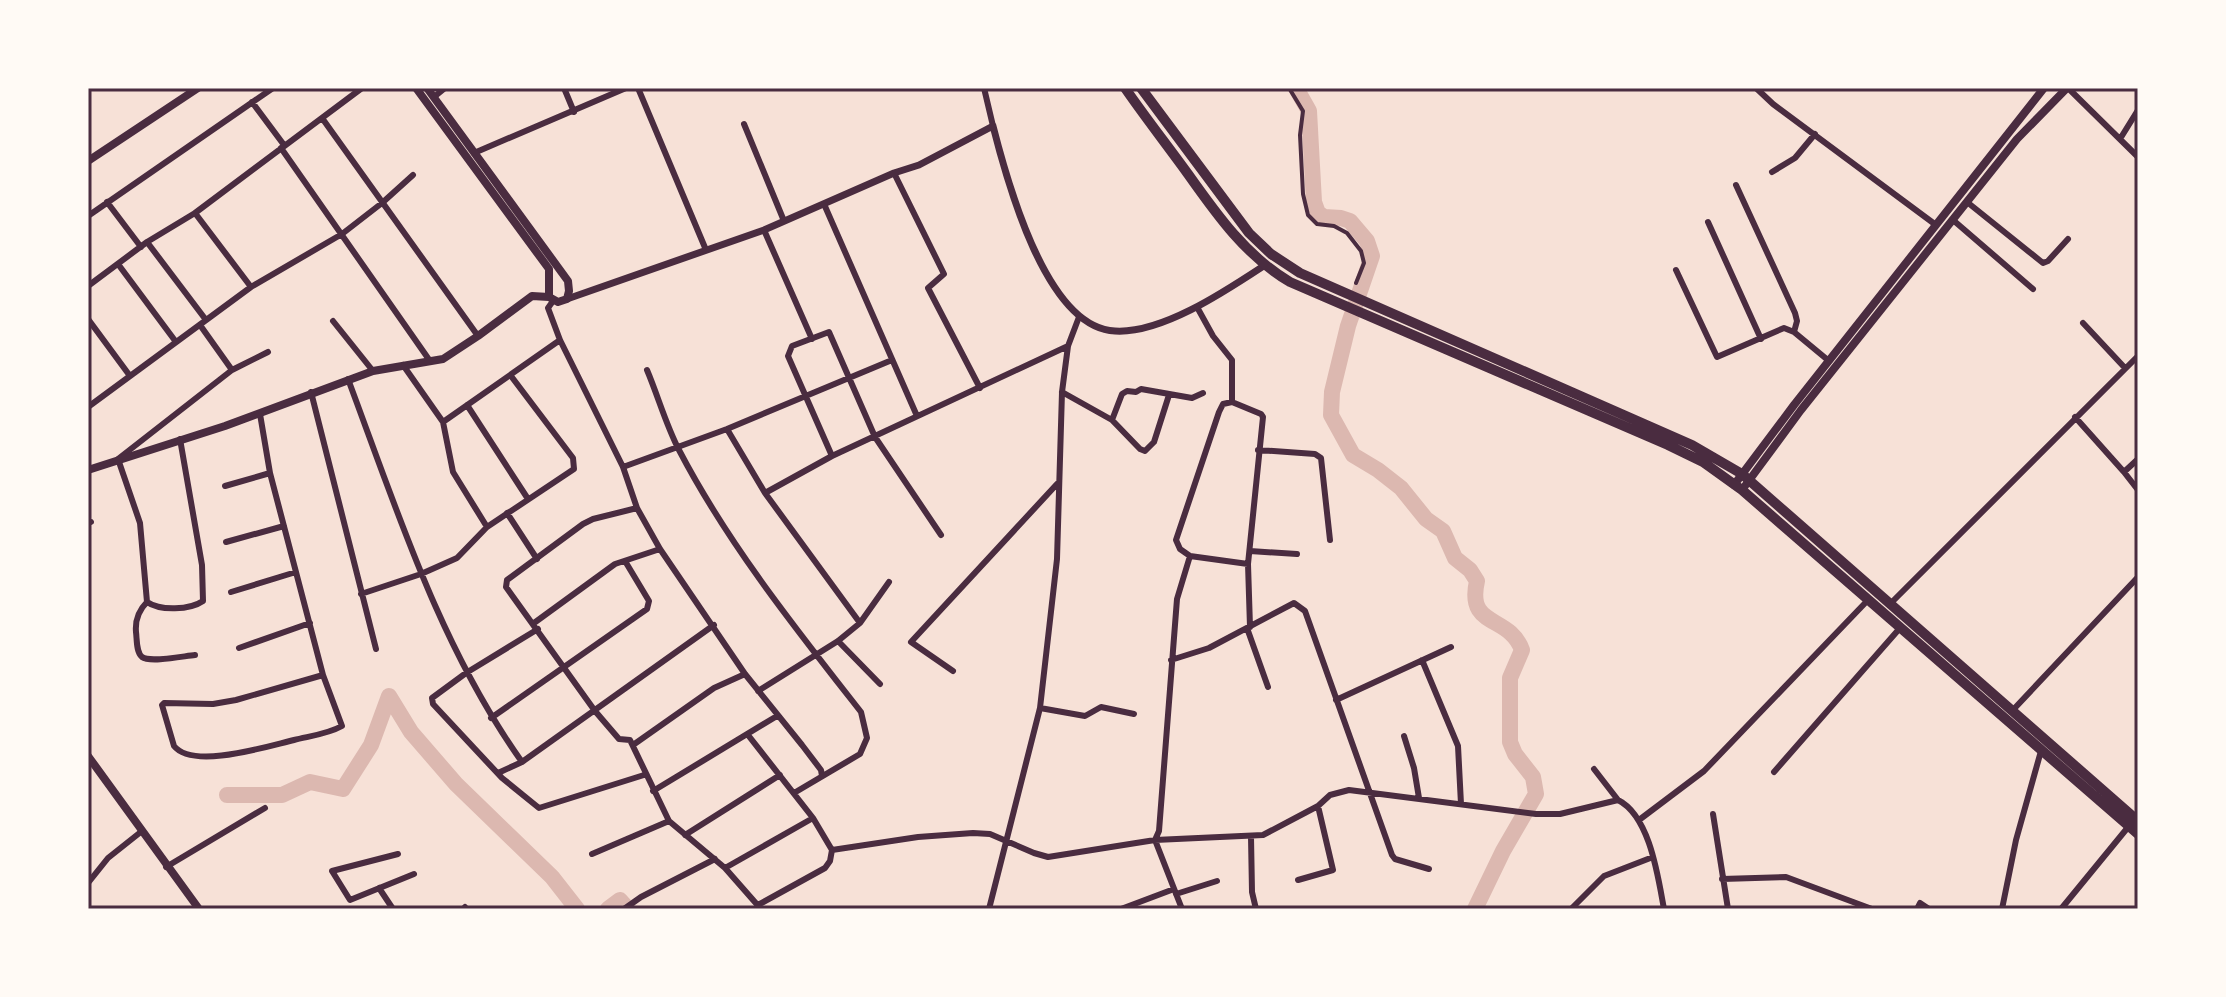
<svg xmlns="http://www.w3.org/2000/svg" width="2226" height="997" viewBox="0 0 2226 997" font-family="Lora,serif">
<rect width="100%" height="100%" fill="#f7e1d7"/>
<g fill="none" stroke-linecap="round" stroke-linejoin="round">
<path stroke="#dcb8b0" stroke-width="16" d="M1296,88L1309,111L1314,202L1318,213L1324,217L1341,218L1350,221L1367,241L1372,256L1348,326L1332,392L1331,415L1353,455L1378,470L1401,488L1426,519L1443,531L1455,558L1470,570L1477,581C1466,629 1509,614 1522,650L1510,678V742L1515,754L1533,777L1536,794L1503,851L1475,909
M227,795H282L310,782L343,789L371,745L389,696L411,732L456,784L552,877L577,909
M608,909L620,900L628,909"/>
<path stroke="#4a2c40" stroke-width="4" d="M1289,88L1303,111L1300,135L1303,194L1308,215L1317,224L1334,226L1347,233L1361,251L1364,263L1356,283"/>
<path stroke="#4a2c40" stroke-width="6" d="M564,88L574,112
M638,88L706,250
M984,88L993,126
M1756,88L1773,104L1936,225
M2068,88L2138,157
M434,97L445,88
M252,102L284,145
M322,118L478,336
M744,124L784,221
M2120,139L2138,110
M281,148L430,361
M474,153L626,88
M1772,172L1795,158L1815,134
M894,173L944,274L928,288L980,388
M1736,185L1795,313L1797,321L1794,332
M107,202L141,247
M1967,202L2043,263L2048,261L2068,239
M824,204L917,416
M195,213L251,287
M88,216L273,88
M1953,220L2033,289
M1708,222L1761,339
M764,230L812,339
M147,242L206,320
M118,264L176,342
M1676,270L1717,357L1784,328L1794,332L1829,361
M88,286L147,242L195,213L362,88
M553,301L548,308L560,340L623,467L637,508L660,549L745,674L802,745L821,770L822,776
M1197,307L1213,336L1232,360V402L1261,414L1263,417L1248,564L1250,627
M88,319L130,376
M333,321L373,371
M2083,323L2125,368
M200,325L232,370
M403,365L443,422L453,472L487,527
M647,370C658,396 666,425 679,450C728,544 796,629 861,712L867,738L860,754L794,793
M348,379C397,510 440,647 522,762
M311,392L376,649
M1062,392L1112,420L1140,449L1145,451L1154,442L1169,395
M467,405L528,499
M88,407L251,287L342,234L382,203L413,175
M260,414L270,473L323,675L342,726C328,734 310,736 294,740C268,746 193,770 174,746L162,705L164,703L213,704L236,700L323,675
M2075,417L2124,472
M1112,420L1122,394L1127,391L1136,392L1141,389L1192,398L1203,393
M443,422L560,340
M727,429L765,493
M1258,450L1315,454L1321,458L1330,540
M832,456L788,356L792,346L829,332L875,437L941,535
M2138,459L2124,472L2138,490
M623,467L727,429L892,360
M225,486L270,473
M637,508L593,519L583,524L507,580L506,587L595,711L619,739L630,740L669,821L725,868L761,909
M507,513L537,559
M88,523L91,522
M226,542L284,526
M1250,551L1297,554
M1190,556L1180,549L1176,540L1219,412L1223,404L1232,402
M231,592L296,572
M361,594L421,574L457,558L487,527L574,469L573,458L511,376
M147,602L140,523L118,459L232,370L268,352
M147,602C160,611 190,610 203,601L202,565L180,439
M147,602C139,610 135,620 136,632C137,639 136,652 142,657C150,663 184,656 195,655
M1889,605L2138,356
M534,623L615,564L660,549
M860,623L889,582
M1247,628L1268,687
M538,629L466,673L432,698L433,704L502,778L539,808L644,775
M838,641L880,684
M239,648L310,623
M1171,660L1209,648L1294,603L1305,611L1392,855L1395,859L1429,869
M1422,660L1458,746L1461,804
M953,671L911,642L1057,484
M758,691L838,641L860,623L765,493L832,456L1068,346
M1336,700L1451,647
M1040,708L1085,716L1101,707L1134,714
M2012,711L2138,577
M491,718L647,609L649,601L625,561
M748,735L813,818L832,850
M1404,736L1414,768L1419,798
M633,745L714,688L745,674
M1594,769L1618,800
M1774,772L1900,628
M498,773L522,762L714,625
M653,791L777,716
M1713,814L1728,909
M1639,820L1704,771L1868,600
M685,835L780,775
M1251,837L1252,892L1256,909
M832,850L918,837L973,833L990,834L1034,853L1048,857L1155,840L1263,835L1318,806L1330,795L1349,790L1536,814H1560L1618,800C1650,816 1658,877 1664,909
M398,854L332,871L350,900L414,874
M592,854L669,821
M166,867L265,808
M725,868L813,818
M1722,879L1786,877L1872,909
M1298,880L1333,870L1318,806
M88,883L108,858L142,831
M379,888L393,909
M1176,894L1217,881
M758,905L825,868L830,861L832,850
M463,909L465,907
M624,909L641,897L715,859
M989,909L1040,708L1057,559L1062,392L1068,346L1079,317
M1121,909L1174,889
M1182,909L1155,840L1159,831L1177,599L1190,556L1248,564
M1571,909L1604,876L1653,857
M1917,909L1920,903L1929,909
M2002,909L2016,840L2041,751
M2061,909L2129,826"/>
<path stroke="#4a2c40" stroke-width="7" d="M567,299L764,230L894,173L919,165L993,126C1007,181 1046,328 1115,331C1162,334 1227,290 1265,265"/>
<path stroke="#4a2c40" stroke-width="8" d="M416,88L549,269V297
M88,161L198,88
M88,470L225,426L373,371L443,359L478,336L532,296L549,297L558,302L567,299L569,291L568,281L427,88
M1734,485L1794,405L2044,88
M1742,490L1801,410L2017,139L2067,88
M88,756L199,909"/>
<path stroke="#4a2c40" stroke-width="10" d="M1125,88C1145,117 1167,145 1188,174C1217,215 1246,256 1290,282L1668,445L1703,462L1742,490L2138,834
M1141,88L1249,233L1271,254L1300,273L1692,445L1742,474L2138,821"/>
</g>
<rect width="2226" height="997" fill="none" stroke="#fffaf5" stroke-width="180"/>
<rect x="90" y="90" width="2046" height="817" fill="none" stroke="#4a2c40" stroke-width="3"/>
</svg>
